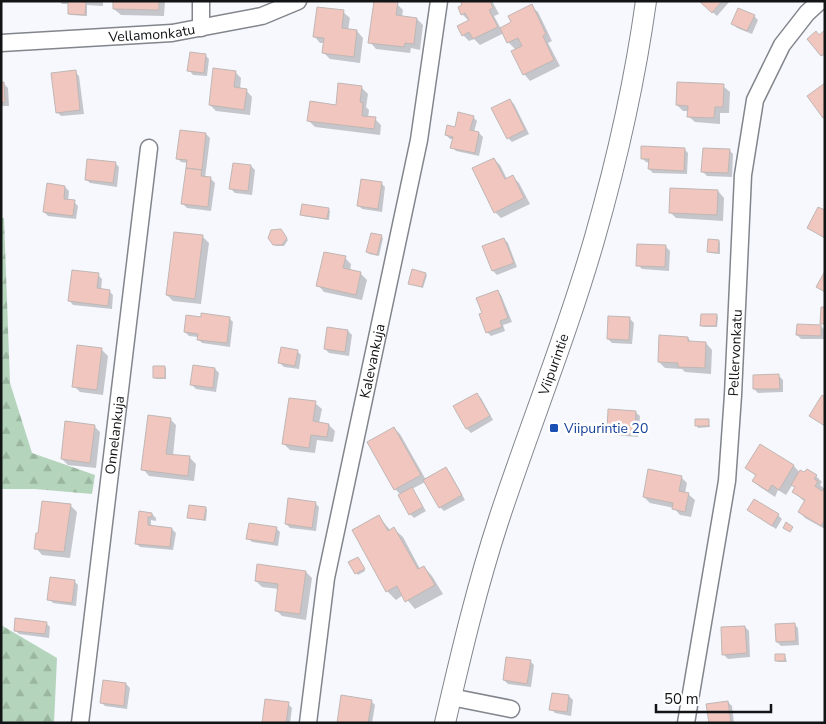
<svg xmlns="http://www.w3.org/2000/svg" width="826" height="724" viewBox="0 0 826 724" font-family="'Nunito Sans',sans-serif">
<defs>
<pattern id="forest-firs" width="22" height="20" patternUnits="userSpaceOnUse" patternTransform="scale(1.25)"><rect width="22" height="20" fill="#b4d4bb"/><path d="M5 1l3.5 6h-7zM16 11l3.5 6h-7z" fill="#9ab5a0"/></pattern>
</defs>
<rect width="100%" height="100%" fill="#f6f8fe"/>
<path fill="url(#forest-firs)" d="M1,218H4L10,383L32,453L95,475L92,494L35,489H1Z
M1,625L57,658L54,723H1Z"/>
<path fill="#0003" d="M59,1H103V6L87,5V16L71,15L69,14V4H62Z
M115,1H165L164,16L121,15L114,9Z
M461,1H492L499,14L494,16L501,29L513,23L531,6L538,12L552,41L548,43L560,66L530,81L524,74L516,50L508,42L504,33L480,45L474,39L469,41L463,35L469,21L462,14L463,6Z
M700,1H730L717,16Z
M397,4L403,10L402,17L417,19L423,25L420,50L411,48L410,53L376,49L370,42Z
M343,12L350,18L348,30L357,31L363,38L360,63L330,59L324,53L325,43H320L314,36Z
M754,16L758,20L752,34L737,28L733,24Z
M205,55L209,59L207,76L193,75L189,70Z
M75,72L79,76L84,114L61,116L57,112Z
M235,72L241,78L240,90H246L252,97L250,115L216,111L210,105Z
M1,84H4L8,88L9,106H1Z
M723,86L730,92L729,113H720V124L695,122L688,116V111H683L677,105Z
M361,87L368,94L366,107L369,110L368,118L375,119L381,125L380,135L315,127L308,120L337,106Z
M510,100L514,104L529,134L512,142L508,138Z
M473,117L477,121L474,132L479,133L483,137L479,156L456,151L452,147L453,139H450L446,135Z
M206,134L210,138L205,178L211,179L215,183L211,211L187,208L183,204L188,163L181,162L177,158Z
M684,149L688,153L687,174L653,173L649,169L650,163L646,162L642,158Z
M729,150L733,154L732,177L707,176L703,172Z
M494,159L500,165L507,179L513,177L519,183L530,204L501,218L495,212Z
M115,163L119,167L117,187L90,183L86,179Z
M251,166L255,170L252,195L235,193L231,189Z
M381,183L385,187L382,212L362,209L358,205Z
M65,187L69,191L68,201L74,202L78,206L76,219L48,216L44,212Z
M718,191L724,198L723,221L676,218L670,212Z
M328,209L330,211L329,220L303,216L301,214Z
M282,233L288,240L284,246H276L274,244Z
M202,236L209,243L201,304L173,301L167,295Z
M381,236L383,238L379,256L369,254L368,252Z
M504,239L508,243L517,267L497,275L493,271Z
M718,241L720,242V254L710,253L708,252Z
M639,246L666,247L670,251L669,271L642,269L638,265Z
M345,258L351,264L350,271L361,274L367,280L362,300L324,292L318,285Z
M425,274L427,275L423,288L410,283Z
M98,275L102,279L101,290L109,291L113,295L112,309L73,305L69,300Z
M497,291L501,295L512,322L503,325L505,331L491,336L487,332L484,313Z
M716,315L718,317L717,327H703L701,325Z
M229,318L233,322L230,347L202,343L198,339V337L189,336L185,332Z
M630,319L634,323L632,344L612,343L608,339Z
M821,326L825,330V339H801L797,335Z
M348,331L352,335L349,356L329,353L325,349Z
M688,338L692,343H706L712,350L711,374L685,372L682,369L665,368L659,362Z
M78,347L102,350L108,356L103,395L80,392L74,386Z
M297,351L301,355L299,369L284,367L280,363Z
M164,367L166,368V379H156L154,377Z
M215,369L219,373L216,392L196,389L192,385Z
M779,376L783,380V392L758,393L754,389Z
M477,394L481,398L493,420L471,433L467,429L455,406Z
M315,403L322,409L319,423L329,425L335,431L333,442L317,440L315,453L290,450L284,444Z
M635,412L640,416L638,437L612,435L608,431Z
M170,419L176,425L173,456L190,458L196,464L194,481L149,476L143,469Z
M708,420L710,427L698,428L697,426Z
M94,426L100,432L96,468L68,465L62,459Z
M394,428L400,434L426,480L446,469L450,473L465,500L444,511L440,507L425,482L412,489L426,511L414,518L410,514L401,495L395,489Z
M760,446L794,466L800,473L816,476L822,482L820,485L825,489V529L805,518L799,511L805,502L794,492L796,488L793,484L786,495L778,490L775,497L760,487L753,481L756,476L746,468Z
M681,477L687,483L685,493L688,494L695,500L691,517L680,515L674,508L650,503L644,497Z
M44,502L71,506L77,512L70,558L42,555L36,548L40,535Z
M315,503L319,507L316,531L290,528L286,524Z
M206,508L207,510L206,521L189,517Z
M748,510L778,515L782,519L776,529Z
M140,512L152,514L156,518V521L151,520V527L172,529L176,533L173,550L140,547L136,543Z
M379,517L391,531L394,529L403,537L420,569L424,567L432,576L443,594L415,609L403,595L396,600L387,591L354,531Z
M276,528L280,532L278,546L252,542L248,538Z
M359,560L365,571L358,575L350,563Z
M306,572L312,578L306,620L282,616L276,610L279,589L262,587L256,581Z
M74,581L78,585L76,606L53,603L49,599Z
M46,623L50,627L49,638L19,634L15,630Z
M794,624L798,628L799,645L781,646L777,642Z
M745,627L749,631L750,657L728,659L724,655Z
M785,656L787,662H778L777,661Z
M530,661L534,665L531,687L508,684L504,680Z
M126,684L130,688L127,709L105,706L101,702Z
M569,696L573,700L571,716L555,713L551,709Z
M371,701L375,705L372,723H338Z
M728,702L732,706L734,723H710Z
M288,704L292,708L290,723H263Z"/>
<path fill="#f0c6be" stroke="#c0b7b5" d="M68,1L86,2L85,15L68,14Z
M113,1H159V10L113,9Z
M374,1L398,2L396,15L417,18L414,44L405,43L404,47L368,43Z
M460,1H490L493,8L489,10L498,27L473,39L469,32L462,36L457,26L469,20L465,13L461,15L458,7L462,5Z
M699,1H722L712,13Z
M532,4L546,34L543,36L554,60L523,75L511,51L522,46L518,38L507,43L500,28L511,22L508,16Z
M317,7L344,10L342,28L357,30L354,57L322,53L324,38L313,37Z
M738,8L755,15L747,31L731,24Z
M825,30V54L821,56L807,39L816,31L819,35Z
M190,52L206,54L204,73L187,71Z
M213,68L236,71L234,87L247,89L244,110L209,105Z
M76,70L80,110L56,113L51,73Z
M4,82L5,102L1,103V83Z
M677,82L724,84L723,107H715L714,118L687,117L688,106L676,105Z
M338,83L362,86L360,102L363,103L362,116L376,117L374,129L307,121L310,101L336,105Z
M825,83V117L823,118L807,96Z
M510,99L525,130L507,139L491,108Z
M458,112L474,116L470,130L479,132L475,153L450,148L453,137L445,135L447,125L455,127Z
M180,130L206,133L202,170L186,168L187,160L176,159Z
M641,146L685,148L684,171L648,169L649,159H641Z
M703,148L730,149L728,173L701,172Z
M494,158L505,179L513,175L524,198L494,213L472,168Z
M87,159L116,162L113,183L85,180Z
M233,163L251,165L248,191L229,189Z
M186,168L202,170L201,176L211,177L208,207L181,204Z
M361,179L382,182L378,209L357,206Z
M47,183L65,186L64,199L75,200L73,216L43,212Z
M670,188L718,190L717,215L669,213Z
M302,204L329,208L327,219L300,215Z
M818,207L825,210V238L807,228Z
M281,229L287,238L282,245H273L268,238L271,230Z
M174,232L203,235L195,299L166,295Z
M371,233L382,235L377,255L366,252Z
M504,238L514,263L492,271L482,246Z
M708,239L719,240L718,253L707,252Z
M637,244L666,245L665,267L636,266Z
M324,252L346,256L343,268L361,272L356,295L316,286Z
M412,269L426,273L422,287L408,284Z
M72,270L99,273L97,288L110,290L108,306L68,301Z
M825,271V292L816,287Z
M498,290L508,318L500,321L502,327L486,333L479,314L482,313L476,298Z
M821,307H825V324H820Z
M201,313L230,317L227,343L197,340L198,334L184,332L186,315L201,317Z
M701,314H717L716,326H700Z
M608,316L630,317L629,340L607,339Z
M797,324L821,325V336L796,335Z
M327,327L348,330L345,352L324,349Z
M659,335L688,337V341L706,342L705,368L678,367V363L658,362Z
M77,345L102,348L97,390L72,387Z
M281,347L298,350L295,366L278,363Z
M193,365L215,368L213,388L190,385Z
M153,366H165V378H153Z
M779,374L780,389H753V375Z
M477,393L490,416L466,429L453,406Z
M822,395L825,397V426L809,416Z
M289,398L316,401L313,421L329,424L327,437L311,435L309,448L282,444Z
M608,409L636,411L635,433L607,432Z
M148,415L171,418L166,454L190,456L188,476L141,470Z
M695,419H709V426H695Z
M65,421L95,425L90,463L61,459Z
M394,427L421,475L394,490L367,442Z
M760,444L794,465L779,490L772,485L768,491L752,481L756,475L745,468Z
M446,467L462,495L439,508L423,480Z
M648,469L682,476L679,491L689,493L685,512L672,509L673,503L643,497Z
M807,469L817,475L814,479L818,481L815,486L822,491L825,487V520L821,526L798,512L805,500L792,492L795,487L791,485L800,470L804,472Z
M412,487L423,507L409,515L398,495Z
M288,498L316,502L312,528L285,524Z
M754,499L779,514L772,526L747,510Z
M42,501L71,504L64,552L34,549L36,533H38Z
M189,505L206,507L204,520L187,518Z
M139,511L152,513V517H148V525L172,528L170,547L135,544Z
M379,515L388,531L394,527L418,569L424,566L435,585L405,602L397,586L386,592L352,530Z
M786,522L793,527L790,532L783,528Z
M249,523L277,527L274,543L246,539Z
M358,557L365,569L355,574L348,562Z
M257,564L306,571L300,614L275,611L278,584L255,581Z
M50,577L75,580L72,603L47,600Z
M15,618L47,622L45,634L14,631Z
M795,623L796,641L776,642L775,624Z
M745,626L747,653L722,655L721,627Z
M775,654H785V661H775Z
M506,657L531,660L527,684L503,680Z
M103,680L126,683L124,706L100,703Z
M552,693L569,695L567,712L549,710Z
M341,695L372,700L368,723H337Z
M265,699L289,702L286,723H262Z
M728,701L731,723H709L706,704Z"/>
<g fill="none" stroke-linecap="round" stroke-linejoin="round">
<defs>
<g id="minor">
<path d="M201,28V1"/>
<path id="s1" d="M1,43L172,33L262,16L298,1"/>
<path d="M451,697L511,709"/>
<path id="s2" d="M80,723L149,148"/>
<path id="s3" d="M308,723L326,578L419,140L439,1"/>
<path id="s4" d="M686,723L727,481L733,395L743,175L755,100L782,45L807,13L820,1"/>
</g>
<g id="major">
<path id="s5" d="M445,723C461,654 477,586 499,519C530,425 568,332 595,237C617,160 635,80 646,1"/>
</g>
</defs>
<use href="#minor" stroke="#82858c" stroke-width="19"/>
<use href="#major" stroke="#82858c" stroke-width="22"/>
<use href="#minor" stroke="#fff" stroke-width="16"/>
<use href="#major" stroke="#fff" stroke-width="20"/>
</g>
<rect fill="#1a4fb4" stroke="#fff" stroke-width="2" x="549" y="423" width="10" height="10" rx="2.5"/>
<g text-anchor="middle" dominant-baseline="central" stroke-width="5" stroke-linejoin="round" paint-order="stroke">
<g font-size="14" fill="#131416" stroke="#fff">
<text stroke="none"><textPath href="#s1" startOffset="151">Vellamonkatu</textPath></text>
<text stroke="none"><textPath href="#s4" startOffset="374">Pellervonkatu</textPath></text>
<text stroke="none"><textPath href="#s3" startOffset="368">Kalevankuja</textPath></text>
<text stroke="none"><textPath href="#s5" startOffset="375">Viipurintie</textPath></text>
<text stroke="none"><textPath href="#s2" startOffset="290">Onnelankuja</textPath></text>
</g>
<g font-size="14" fill="#164399" stroke="#fff" text-anchor="start">
<text x="564" y="428">Viipurintie 20</text>
</g>
</g>
<rect width="826" height="724" fill="none" stroke="#131416" stroke-width="5"/>
<path d="M656 704v8h115v-8" fill="none" stroke="#131416" stroke-width="2.5"/>
<text x="664" y="704" font-size="15" fill="#131416" stroke="#ffffff" stroke-width="4" paint-order="stroke">50 m</text>
</svg>
